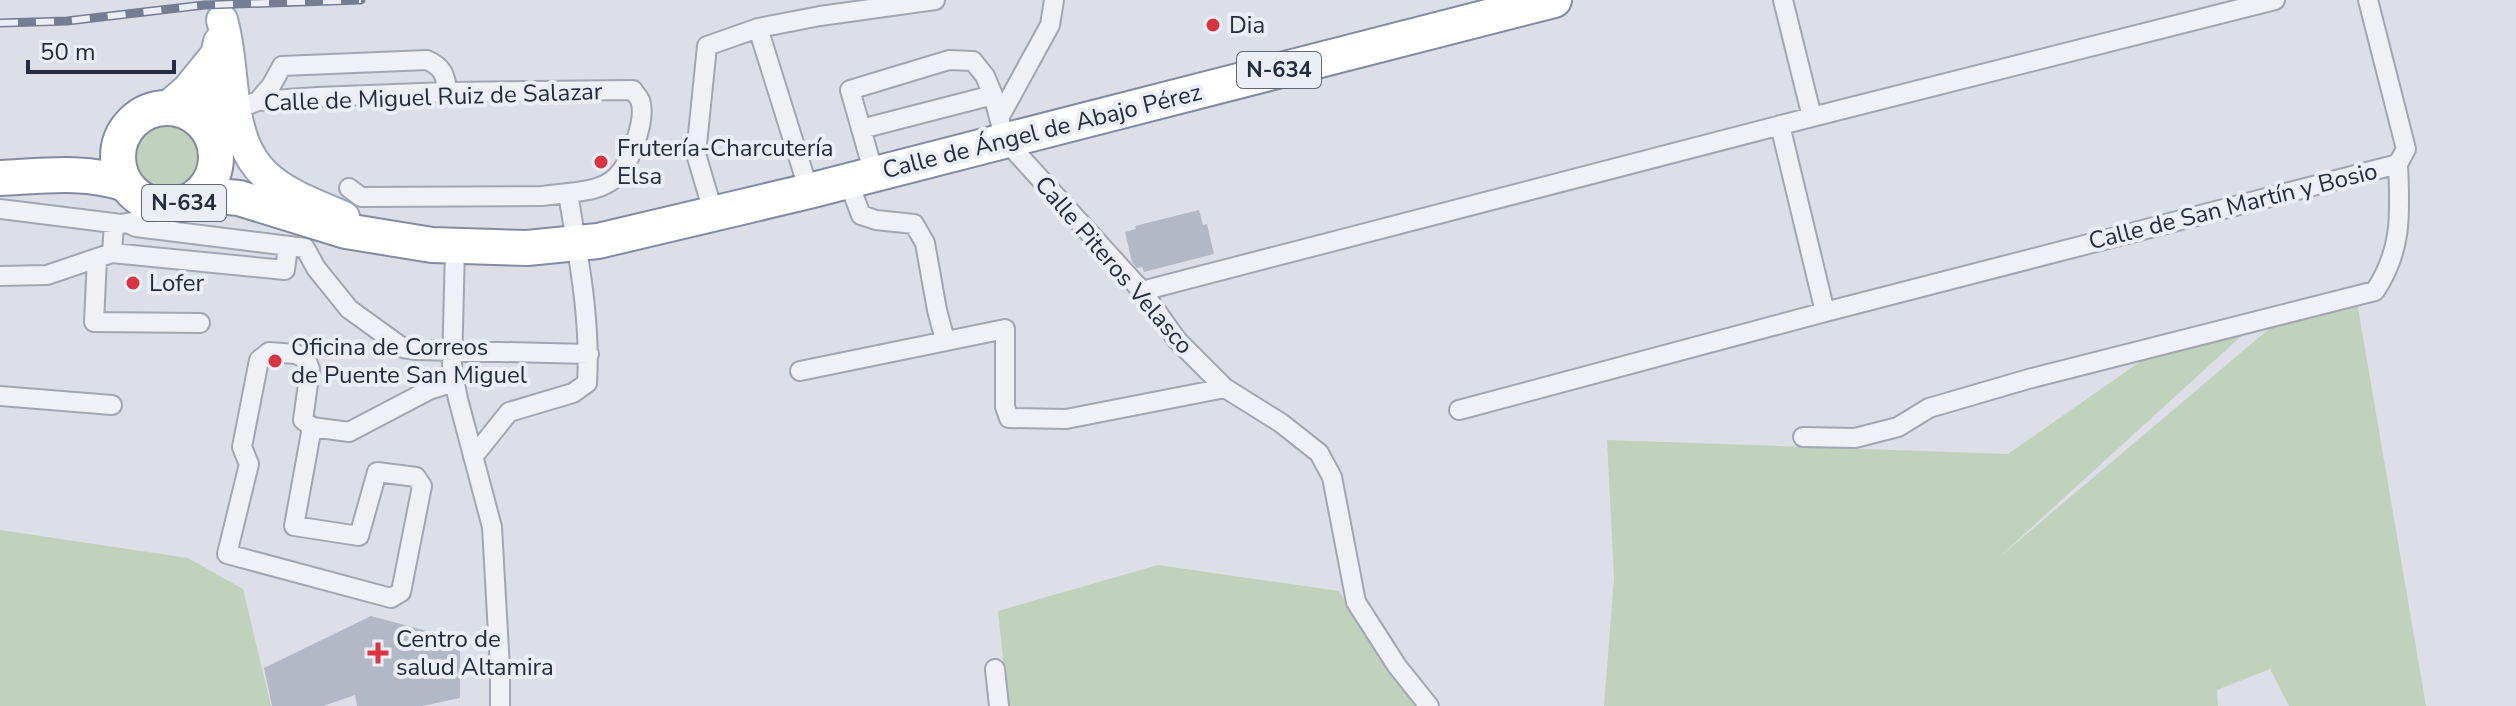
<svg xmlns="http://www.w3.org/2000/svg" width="2516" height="706" viewBox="0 0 2516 706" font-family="'Nunito Sans',sans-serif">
<rect width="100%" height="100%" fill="#dcdfe8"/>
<path fill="#c0d2bc" d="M135 155a32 32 0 1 1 64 0a32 32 0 1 1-64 0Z
M2356,296L2426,706H2289L2270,669L2217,690L2218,706H1604L1614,578L1607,440L2008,454L2154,352L2260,319L1997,559L2290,311Z
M0,530L188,558L243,589L271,706H0Z
M1158,565L1339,591L1388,665L1420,706H1008L998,611Z"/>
<path fill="#b2b8c5" d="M1199,210L1203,225L1207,224L1214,254L1144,272L1142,267L1137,268L1132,262L1125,232L1136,229L1135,226Z
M371,616L460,640V698L422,706H357L355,695L323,706H272L264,668Z"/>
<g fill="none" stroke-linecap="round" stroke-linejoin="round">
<defs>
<path id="street" d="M1783,0L1812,117
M2368,0L2406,149L2398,164
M758,28L820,16L935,0
M258,101L271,86L282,66L427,60C443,67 446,76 447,92
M227,113L258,101L317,97L447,92L633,90C633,91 640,99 640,100C647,119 630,164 616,177C604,189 585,191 568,193
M999,118L1050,25L1054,0
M1780,125L1825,312
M861,129L993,95
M874,174L850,90L949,60L973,61L985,76L993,95L1005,140L1142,291L1177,340L1225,388L1281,423L1319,453L1332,477L1356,602L1397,666L1429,706
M848,181L861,215L876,220L914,224L925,243L937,310L945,340
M349,188L361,197L542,196L568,193C578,256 591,319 587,383L573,393L509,412L473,457
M0,209L121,224L137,221L158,205
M714,215L696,154L707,46L758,28L809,191
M129,224L136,227L305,248L316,268L349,309L403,348L417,350L589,354
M455,247L452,369L458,399L492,527L500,669V706
M112,253L285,270L288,246
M97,258L94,322L200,323
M0,276L47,275L112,253L114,223
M1142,291L1812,117L2275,0
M800,371L1005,329V407L1009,418L1066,419L1225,388
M0,396L112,405
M1459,410L1825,312L2398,164C2400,212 2403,249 2375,291L2032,378L1929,408L1898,427L1855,438L1803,437
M312,427L303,420L310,369L306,359L296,354L269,352L259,360L242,447L249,464L227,554L391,598L401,592L422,486L416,477L377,472L359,536L294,526L312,427L349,432L429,390L454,382
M995,669L999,706"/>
<path id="primary" d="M222,20C229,44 230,69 233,93C242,176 274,188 344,217
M166,108L188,89L214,57
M208,130L210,82L219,42"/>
<path id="highway" d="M118 157a49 49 0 1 1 98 0a49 49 0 1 1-98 0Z
M0,178C43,176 85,170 126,184
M191,200L217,196L239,198L346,231L432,245L527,248L598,241L809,191L1554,0"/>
</defs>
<use href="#street" stroke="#a1a6b2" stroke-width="22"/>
<use href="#primary" stroke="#9aa3b4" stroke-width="34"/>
<use href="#highway" stroke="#828b9f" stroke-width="38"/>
<use href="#street" stroke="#eff1f6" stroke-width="18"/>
<use href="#primary" stroke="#fff" stroke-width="30"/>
<use href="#highway" stroke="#fff" stroke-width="34"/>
<defs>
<path id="rail" d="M0,23L67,21L204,5L361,0"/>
</defs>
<use href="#rail" stroke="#747d92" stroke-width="9"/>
<use href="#rail" stroke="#ebeff5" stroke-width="6" stroke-dasharray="18" stroke-linecap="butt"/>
</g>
<g fill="#da3341" stroke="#ebeff5" stroke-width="3">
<circle cx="1213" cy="25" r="8"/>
<circle cx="601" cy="162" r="8"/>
<circle cx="133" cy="283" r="8"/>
<circle cx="275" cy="361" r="8"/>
<path d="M374 641h8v8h8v8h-8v8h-8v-8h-8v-8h8z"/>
</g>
<g text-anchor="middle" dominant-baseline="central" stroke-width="8" stroke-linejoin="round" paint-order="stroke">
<g fill="#ebeff5" stroke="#606676" stroke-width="2">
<rect x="1237" y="52" width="84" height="36" rx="6"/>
<rect x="142" y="185" width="84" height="36" rx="6"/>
</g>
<g font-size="22" font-weight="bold" fill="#242c3f">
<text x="1279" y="70">N-634</text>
<text x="184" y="203">N-634</text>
</g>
<g font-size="24" fill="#242c3f" stroke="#ebeff5" text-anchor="start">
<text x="1229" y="25">Dia</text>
<text x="617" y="148">Frutería-Charcutería<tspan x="617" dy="28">Elsa</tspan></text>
<text x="149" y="283">Lofer</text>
<text x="291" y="347">Oficina de Correos<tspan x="291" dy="28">de Puente San Miguel</tspan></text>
<text x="396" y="639">Centro de<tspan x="396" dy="28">salud Altamira</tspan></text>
</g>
<g font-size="24" fill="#242c3f" stroke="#ebeff5">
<text transform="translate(433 97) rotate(-2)">Calle de Miguel Ruiz de Salazar</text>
<text transform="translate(1042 131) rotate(-14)">Calle de Ángel de Abajo Pérez</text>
<text transform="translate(2233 206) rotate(-14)">Calle de San Martín y Bosio</text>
<text transform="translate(1114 265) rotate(49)">Calle Piteros Velasco</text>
</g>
</g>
<path d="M28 60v12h146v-12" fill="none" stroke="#242c3f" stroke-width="4"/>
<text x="40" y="60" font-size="24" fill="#242c3f" stroke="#ebeff5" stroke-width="6" paint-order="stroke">50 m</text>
</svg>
